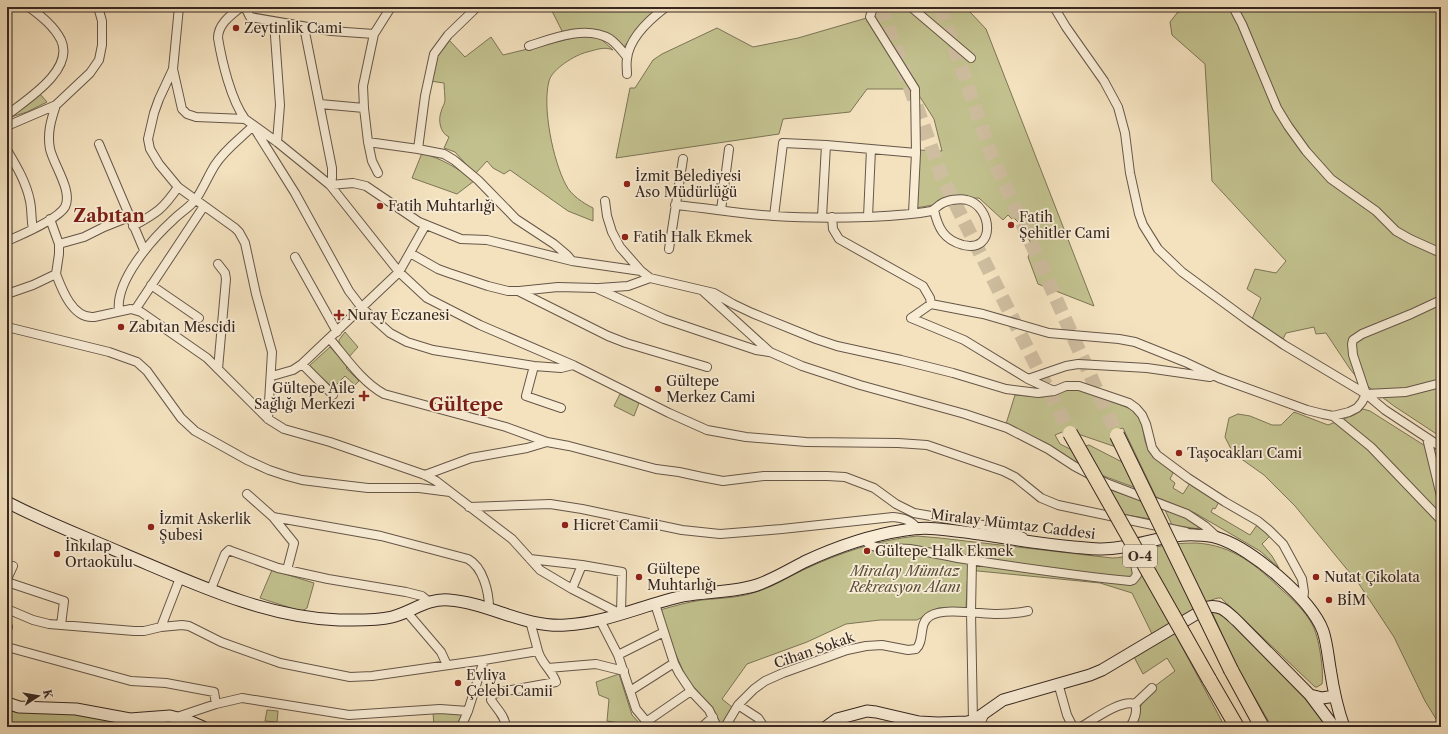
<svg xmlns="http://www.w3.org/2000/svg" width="1448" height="734" viewBox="0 0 1448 734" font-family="'Libre Caslon Text',serif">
<rect width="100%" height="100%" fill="#f4e2bf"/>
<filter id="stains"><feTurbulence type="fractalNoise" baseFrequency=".005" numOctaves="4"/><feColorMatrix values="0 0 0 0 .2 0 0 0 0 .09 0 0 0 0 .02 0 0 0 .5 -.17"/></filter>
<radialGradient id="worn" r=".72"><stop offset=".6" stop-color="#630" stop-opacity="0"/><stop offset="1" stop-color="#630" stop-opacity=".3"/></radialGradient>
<path fill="#c2c18e" stroke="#7c7457" d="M550,7H659L639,27L624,47L611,36L563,33Z
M873,7H955L970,12L986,29L1094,306L1038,284L1028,257L1033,247L1021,225L1013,217L1012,219L1008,215L1003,220L979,198L945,199L937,201L933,205L916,208L918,150L942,151L934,119L915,89H867L850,112L783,119L779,134L616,158L630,88H635L653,60L662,54L717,28L753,47L798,38L870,17Z
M1189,7H1441V437L1394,406L1358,379L1350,369L1326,333L1316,334L1314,327L1286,333L1283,339L1252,319L1261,298L1247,289L1255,269L1276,273L1286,261L1212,181L1205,64L1172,35L1170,22L1177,13Z
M592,36L602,40L613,50C604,46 596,50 587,52C575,55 552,69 549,81C542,107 553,161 566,185C571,195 583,203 593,208V221L568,211L510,170L504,174L493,168L487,161L475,174L455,152L444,148L449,137C440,133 438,120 441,112C442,107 445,104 445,100C445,94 444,89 444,83L430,81L438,53L448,39L465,57L491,37L503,55L577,37Z
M40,94L47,102L27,112L11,117Z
M422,153C442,159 458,168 474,181L457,194L412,178Z
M345,332L358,347L348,358L339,344V340Z
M330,347L348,366L346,368L359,381L355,385L345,376L333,388L309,366Z
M1071,388L1085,391L1131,409C1146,420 1141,435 1148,449C1153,458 1166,466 1173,473L1170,479L1175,483L1173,488L1183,494L1190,483L1219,502L1215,509L1213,508L1211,512L1250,535L1257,525L1271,535L1262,544L1272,556L1279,568L1260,551L1195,513L1156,497L1123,428L1111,432L1116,447L1078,434L1074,427L1055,435L1060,444L1074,451L1082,466L1046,443L1006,424L1015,395L1041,397L1050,396Z
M620,394L639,403L634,416L614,406Z
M1363,409L1370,411L1441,456V727L1425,701L1394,637L1359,584L1295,506L1264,475L1233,453L1225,437L1229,418L1238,414L1250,416L1272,425H1281L1294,412L1328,425L1354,415Z
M1089,445L1126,464L1136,488L1101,475L1085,446Z
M1108,489L1142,501L1151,519L1121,514Z
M1165,510C1175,514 1195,517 1199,529L1172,525Z
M917,536L940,538L1112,558C1127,558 1142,551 1156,547C1169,544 1183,543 1196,543C1233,545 1257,566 1282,590C1293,600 1305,611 1312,624C1319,636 1324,671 1322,684L1317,687H1315L1221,598C1209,596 1165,628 1153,636L1132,593L1100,583L968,570L966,608H939L917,620H880L846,624L807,642L747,664L722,699L732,707L720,727L712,707L691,684L685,675L673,648L660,610C674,606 688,602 702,600C721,598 739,598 756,592C773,587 788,577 803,570C839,553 878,540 917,536Z
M272,570L314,583L307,608L304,610L300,611L260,598Z
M1211,610L1226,615L1312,706L1328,727H1272L1238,669Z
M1174,632L1225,727H1133L1138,718L1141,705L1151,694L1155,686L1175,671L1167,658L1143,674L1134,657Z
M619,674L632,715L643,727H625V724L607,721L609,699L599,695L596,682Z
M7,709L15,712L76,713L131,724V727H7Z
M267,710L278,711L277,722L265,721Z
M433,712L459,714L462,715V719L454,727H434Z"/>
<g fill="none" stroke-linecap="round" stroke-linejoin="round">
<path stroke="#cebd9f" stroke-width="14" stroke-dasharray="14 7" stroke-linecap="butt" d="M881,7L942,177L1070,433
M940,7L992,156L1117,435"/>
<defs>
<path id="street" d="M179,7L173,69L182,109L187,114L196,117L245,119L277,142L330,185L399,272L427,298L480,325L573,365L669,413L707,430L746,437L806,442L898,443L927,445L1003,471L1015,477L1041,498L1058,505L1186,532
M241,7C231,15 218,24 218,38C222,62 231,100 245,119
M245,7L250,17L331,31L374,34
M477,7L448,35L434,54L425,96L418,149L444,154L454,160L478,180L516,219L554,244L567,255L572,261
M873,7L870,17L915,89L916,153L913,213
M911,7L971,58
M1054,7L1066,27L1104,81L1118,107L1125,133L1130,173L1139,214L1143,225L1158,249L1182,272L1250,322L1284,345L1366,394L1385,410L1441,447
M1233,7L1242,24L1277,108L1288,126L1306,151L1331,179L1376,211L1396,231L1410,239L1441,253
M274,22L280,105L277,142
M304,27L332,168V178L330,185
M529,46C553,38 586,25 610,39C617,44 622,51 627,57
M173,69L159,99L154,113L148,139L150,149L159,164L178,187L235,228L239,232L245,243L256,294L272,352L268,419
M627,74C627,69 626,64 627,59C629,38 650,19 666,7
M320,104L364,108
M7,115C26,100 75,70 61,40C54,26 41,16 29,7
M7,126L56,105L90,73L99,60L102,45V21L98,7
M368,142L418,149
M99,144L144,250
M7,150C17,167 26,182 30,201C32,211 31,220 33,229
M378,173L372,161L368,142L364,108L363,86L374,34L391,7
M330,185L353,183L366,186L419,222L461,239L487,240L572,261L641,271
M605,201L607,216L612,232L620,247L641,271L650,278L714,293L733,304L752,313L816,339L837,346L901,360L953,373L1006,389L1038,393L1054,391L1066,386H1079L1129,403L1136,408L1142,415L1146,424L1152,448L1157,455L1188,478L1225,502L1258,521L1269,530L1283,544L1302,579L1304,592L1303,601
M675,205C708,208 741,214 774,216C805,218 837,218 868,217C889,216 911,215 931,211C935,210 937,206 941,204C947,200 960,198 967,200C992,206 997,253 963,245C944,240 938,228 934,210
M721,210L729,149
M774,216L783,143L826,145L916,153
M822,217L826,145
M832,217L833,229L839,239L923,286L930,298L931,304L911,318
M868,217L871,149
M133,226C157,213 163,209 178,187
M7,241C21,235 57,220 65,207C73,191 54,166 50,149C47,133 51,120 56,105
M59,244L84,237L104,227L129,217
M669,249L683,159
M410,253L438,269L449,273L488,286L508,291H519L558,287L596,288L664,319L756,350L769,352
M295,257L337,332
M56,274C62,290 73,319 94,317L131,309L141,312L207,358L268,419L284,429L330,442L425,475L436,481L512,539L540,570L572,589L621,614L622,572L582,565L572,589
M151,285L199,318
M599,288L628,286L650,278
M520,292L608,336L626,343L707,367
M704,292L770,352L802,366L860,385L965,414L1007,428L1048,449L1074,466L1106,483L1187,514L1205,526L1217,537
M7,294L33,285L56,274L59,254V244L50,219
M931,304L983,314L1049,333L1119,339L1135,342L1185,362L1219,378L1307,410L1323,414L1333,416L1349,412L1357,408L1362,402L1366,394L1353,355L1352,344L1353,340L1362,334L1411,314L1441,300
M135,310L204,206
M119,311C115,281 152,239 173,220C180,213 190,207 196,199C203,189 208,176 215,165C225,149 240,139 253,126L295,193L349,291L362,308L390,333L407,342L433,350L534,366L561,368L573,365
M911,318L964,340L1028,379L1054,391
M7,327L109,352L137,362L147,371L181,418L195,431L247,460L269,470L287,476L302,480L334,484L368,488H419L450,492
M330,339C346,358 362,382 384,394L506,427L547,442L569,446L656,469L679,472L702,477L723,481L764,476H827L845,477L874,488L896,504L914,513L1000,528L1023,537
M302,364L333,395
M534,366L526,396L561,408
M218,369L226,279L225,273L218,264
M272,376L293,370L302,364L399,272L425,226
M1028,379L1066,366L1078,364L1147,368L1210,377
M1366,394L1406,392L1441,383
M1333,416L1371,447L1441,520
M1427,438L1441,496
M425,475L471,458L527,448L547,442
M247,494L273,517L381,536L468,559C483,567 489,592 489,608
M469,507L550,504L582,509L682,530L720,534L782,529L893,517C903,518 911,520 917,528
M273,517L294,543L287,570
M865,540C872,552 897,547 910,549C930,552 950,557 970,560C1023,568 1077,576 1130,581L1133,580L1137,575L1133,552
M530,559L582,565
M972,560L971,612L973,721
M7,579L13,566
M7,582L64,601L61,625
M211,589L225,554L229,550L231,551L278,568L328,579L406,592L422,596L428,601
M655,604L674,663L679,673L691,691L709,710L717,727
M7,609L33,620L49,624L134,631H144L161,627L180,578
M406,611L441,652L447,665
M600,620L618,655L636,709L651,727
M161,627L182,625L189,626L221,642L280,663L350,677L372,676L484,660L538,651L530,621
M7,628L8,627
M7,647L131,681L166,683L214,692L216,704
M618,655L664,632
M548,668L596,664L624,671
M1058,683L1067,715L1073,727
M630,691L674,663
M1135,704L1152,688
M738,705L758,718L764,727
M177,717L216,704L242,698L349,715L440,709L468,711
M646,722L691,691
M136,727L138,718
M461,727L468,711L484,660
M506,727C505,716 497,709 491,700L492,695L500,692L556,682C552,670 541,663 538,651
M702,727L713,717
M725,727L738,705L754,689L765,681L783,673L847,650L866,646L882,645L908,650L916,649C925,641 918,623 930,616C943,607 981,614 997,614C1008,614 1018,613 1028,611
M976,727L982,720L984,715
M1081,727C1093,720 1121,699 1135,704C1138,711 1134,721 1130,727"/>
<path id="secondary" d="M7,502C45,522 85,537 124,554C193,583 263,617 339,620C356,620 375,621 392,617C412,612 427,598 449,600C489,603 525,628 566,625C606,623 643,605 683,596C707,591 733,593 757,585C774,579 789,570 804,562C834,548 872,535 905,530C927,526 950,530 972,533C1014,539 1057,547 1099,549C1132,550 1163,533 1196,535C1203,535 1212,536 1218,538C1251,548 1311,599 1323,631C1327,643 1328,656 1330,668C1333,688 1337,708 1344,727
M1310,695L1322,698L1335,696
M7,703L19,707L76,709L130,719L170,716L189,721L203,727
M826,727L837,719L867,711L876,712L919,722L938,723L967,722L973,721L1003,700L1090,675L1102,670L1208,607C1221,604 1228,613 1237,621L1310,695L1334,727"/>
<path id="highway" d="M1231,670L1262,727
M1209,679L1237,727"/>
</defs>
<use href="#street" stroke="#665648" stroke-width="10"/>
<use href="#secondary" stroke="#372720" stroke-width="13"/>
<use href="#highway" stroke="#372720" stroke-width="16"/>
<use href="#street" stroke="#f8ecd5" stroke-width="8"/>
<use href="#secondary" stroke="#f8ecd5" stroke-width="11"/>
<use href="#highway" stroke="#f4e2bf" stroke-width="14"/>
<defs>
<path id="highway-bridge" d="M1070,433L1209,679
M1117,435L1231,670"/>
</defs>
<use href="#highway-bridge" stroke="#372720" stroke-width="16" stroke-linecap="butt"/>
<use href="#highway-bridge" stroke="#f4e2bf" stroke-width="14"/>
</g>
<g fill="#8f2418" stroke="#f8ecd5" stroke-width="1.5">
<circle cx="236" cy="28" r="4"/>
<circle cx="627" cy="184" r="4"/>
<circle cx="380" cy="206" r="4"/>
<circle cx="1011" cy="225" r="4"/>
<circle cx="625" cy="237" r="4"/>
<path d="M337 309h4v4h4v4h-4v4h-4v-4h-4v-4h4z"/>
<circle cx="121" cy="327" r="4"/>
<circle cx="658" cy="389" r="4"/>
<path d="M362 390h4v4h4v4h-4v4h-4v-4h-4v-4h4z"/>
<circle cx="1179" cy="453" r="4"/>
<circle cx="565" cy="525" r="4"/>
<circle cx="151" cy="527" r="4"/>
<circle cx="867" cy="551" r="4"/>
<circle cx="57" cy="554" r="4"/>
<circle cx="639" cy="577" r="4"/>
<circle cx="1316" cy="577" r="4"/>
<circle cx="1329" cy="600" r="4"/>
<circle cx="458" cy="683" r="4"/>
</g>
<g text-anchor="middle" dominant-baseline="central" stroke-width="3.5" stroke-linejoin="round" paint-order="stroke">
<rect fill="#f8ecd5" stroke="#716256" stroke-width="1" x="1123" y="545" width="34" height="22" rx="3"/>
<g font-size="13" font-weight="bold" fill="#372720">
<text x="1140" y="556">O-4</text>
</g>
<g font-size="14" fill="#372720" stroke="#f8ecd5" text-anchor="start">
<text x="244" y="28">Zeytinlik Cami</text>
<text x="635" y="176">İzmit Belediyesi<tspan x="635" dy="16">Aso Müdürlüğü</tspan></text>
<text x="388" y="206">Fatih Muhtarlığı</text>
<text x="1019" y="217">Fatih<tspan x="1019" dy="16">Şehitler Cami</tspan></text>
<text x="633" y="237">Fatih Halk Ekmek</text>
<text x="347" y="315">Nuray Eczanesi</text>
<text x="129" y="327">Zabıtan Mescidi</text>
<text x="666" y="381">Gültepe<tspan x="666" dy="16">Merkez Cami</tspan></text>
<text x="355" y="388" text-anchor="end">Gültepe Aile<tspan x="355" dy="16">Sağlığı Merkezi</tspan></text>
<text x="1187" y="453">Taşocakları Cami</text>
<text x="159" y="519">İzmit Askerlik<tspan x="159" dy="16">Şubesi</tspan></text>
<text x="573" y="525">Hicret Camii</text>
<text x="65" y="546">İnkılap<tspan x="65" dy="16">Ortaokulu</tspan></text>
<text x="875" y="551">Gültepe Halk Ekmek</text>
<text x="647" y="569">Gültepe<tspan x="647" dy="16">Muhtarlığı</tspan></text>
<text x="1324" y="577">Nutat Çikolata</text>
<text x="1337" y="600">BİM</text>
<text x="466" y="675">Evliya<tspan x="466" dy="16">Çelebi Camii</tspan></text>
</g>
<g font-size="14" fill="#372720" stroke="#f8ecd5">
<text transform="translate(1013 524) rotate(7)">Miralay Mümtaz Caddesi</text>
<text transform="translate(814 650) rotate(-19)">Cihan Sokak</text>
</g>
<g font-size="14" font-style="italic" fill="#5a4e3c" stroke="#f8ecd5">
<text x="905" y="571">Miralay Mümtaz<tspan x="905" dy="16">Rekreasyon Alanı</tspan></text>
</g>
<g font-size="18" font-weight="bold" fill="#7a1f14" stroke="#f8ecd5">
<text x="109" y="216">Zabıtan</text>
<text x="466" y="405">Gültepe</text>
</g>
</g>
<rect width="1448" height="734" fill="none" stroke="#f4e2bf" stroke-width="24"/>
<rect x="8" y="8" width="1432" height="718" fill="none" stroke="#372720" stroke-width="2"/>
<rect x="12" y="12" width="1424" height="710" fill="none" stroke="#372720"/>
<g transform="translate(38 696) rotate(78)" stroke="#f8ecd5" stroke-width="3" paint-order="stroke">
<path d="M0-3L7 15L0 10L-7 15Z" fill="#372720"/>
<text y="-6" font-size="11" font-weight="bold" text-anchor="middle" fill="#372720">K</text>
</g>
<rect width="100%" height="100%" filter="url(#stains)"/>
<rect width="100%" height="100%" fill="url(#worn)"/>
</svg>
